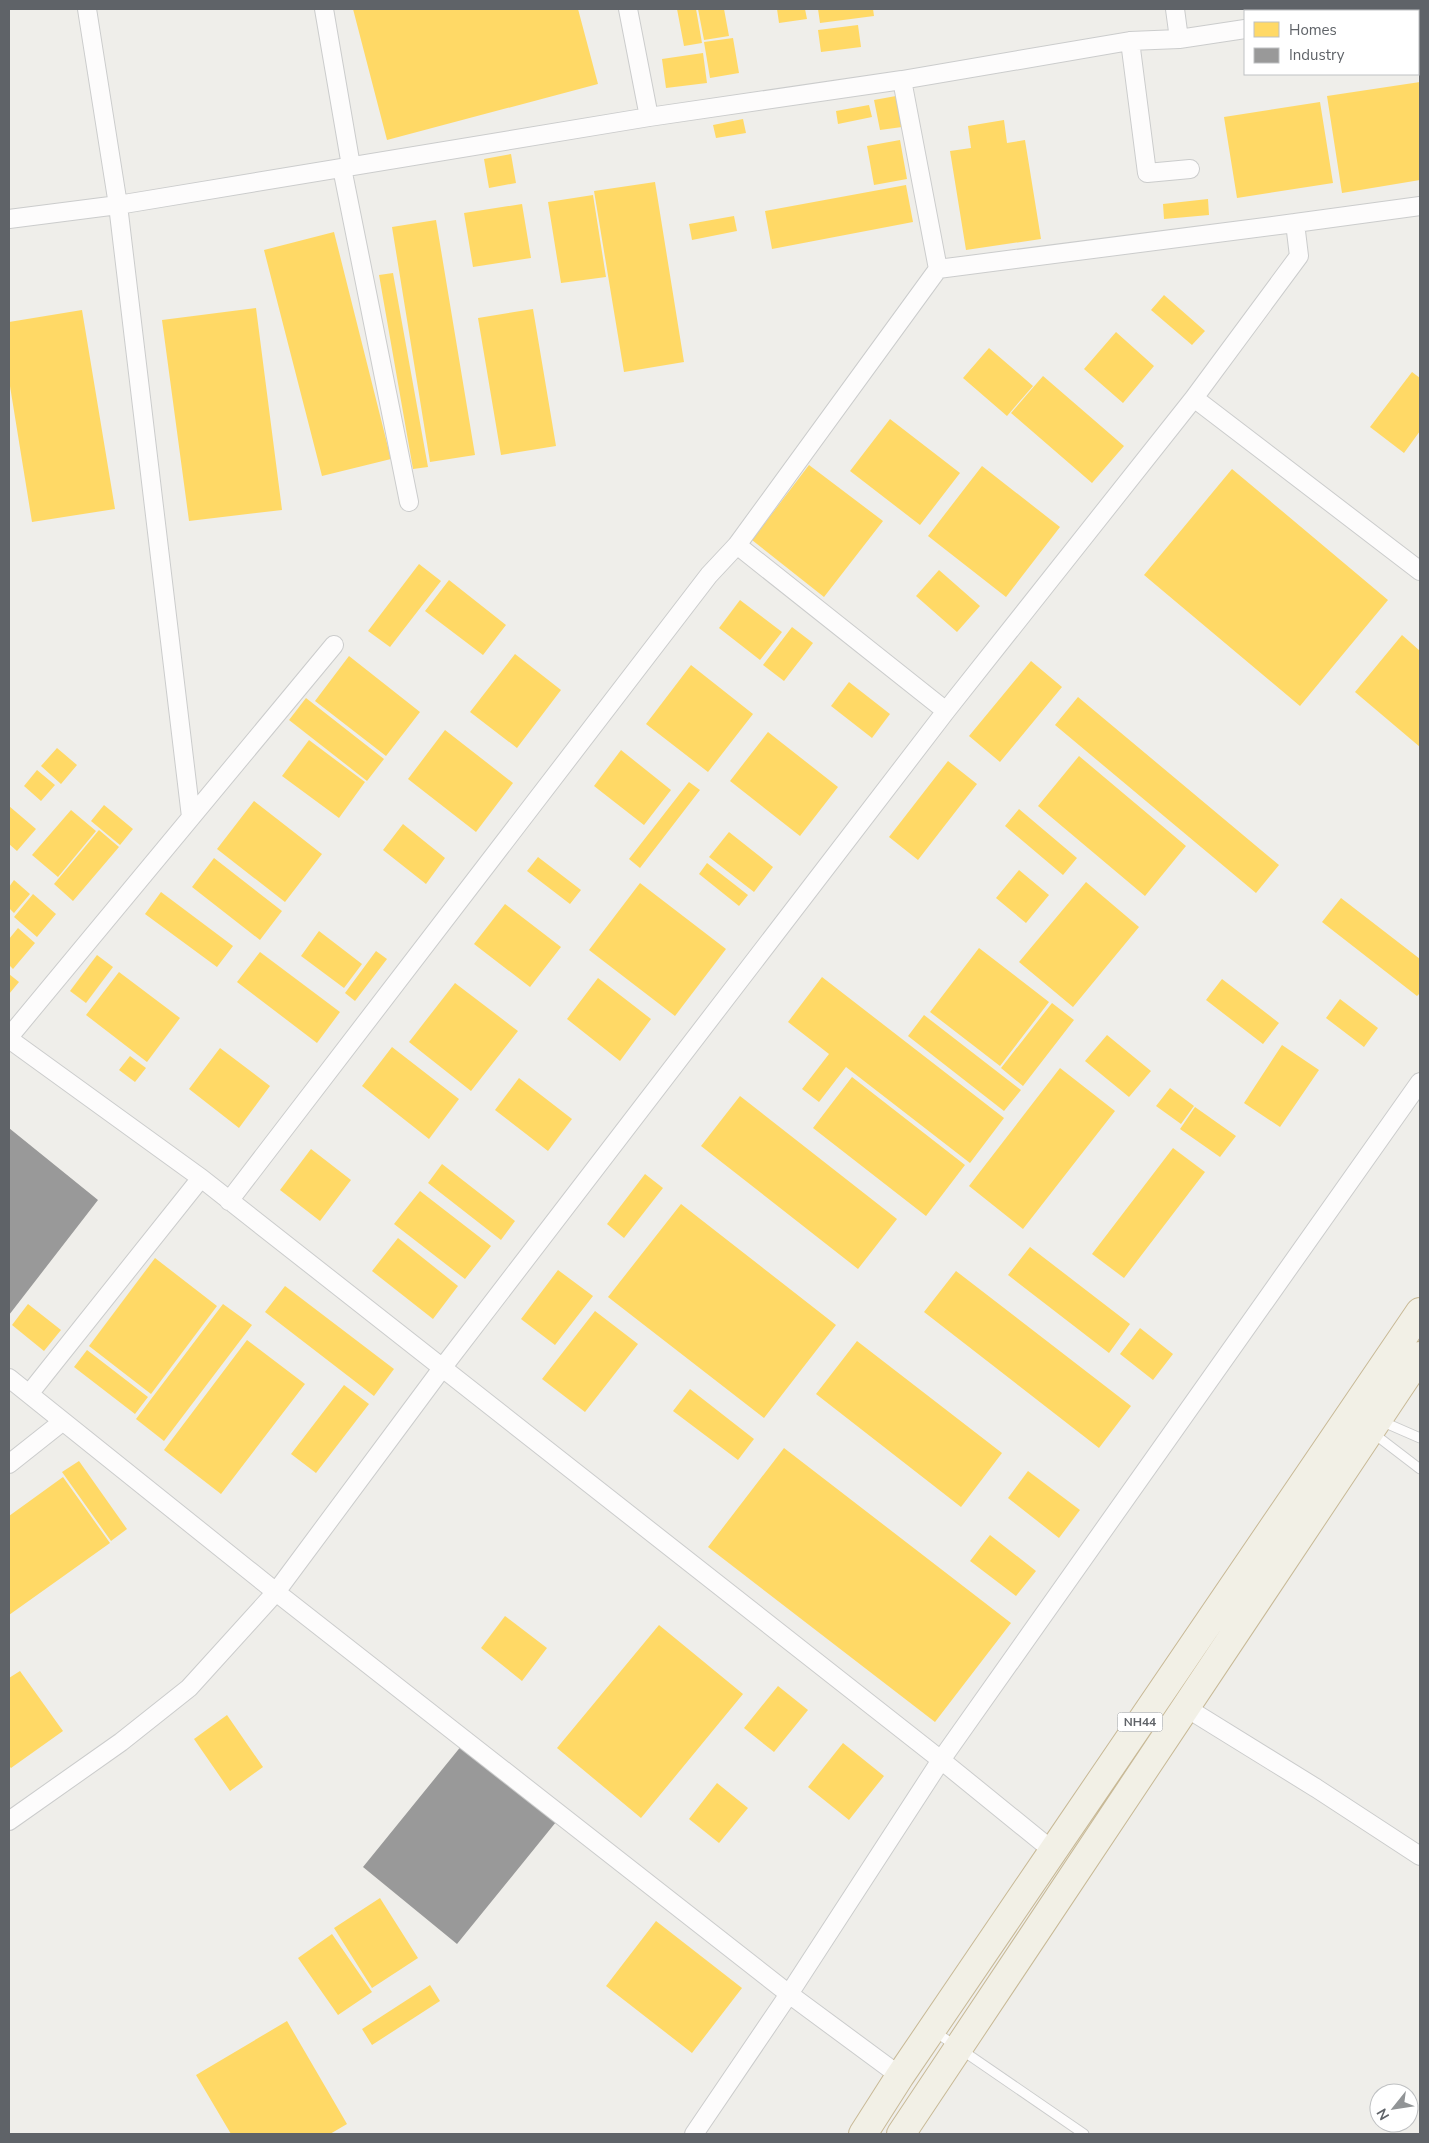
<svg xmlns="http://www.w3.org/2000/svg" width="1429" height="2143" viewBox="0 0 1429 2143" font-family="'Nunito Sans',sans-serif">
<rect width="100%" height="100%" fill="#efeeea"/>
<path fill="#ffd966" d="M353,9H578L598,84L387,140Z
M677,9H696L702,43L684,46Z
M698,9H724L729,36L704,40Z
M777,9H805L807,19L779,23Z
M818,9H873L874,16L820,23Z
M858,25L861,47L821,52L818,30Z
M733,38L739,73L710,78L704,42Z
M703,53L707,83L666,88L662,59Z
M1420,82V180L1342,193L1327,96Z
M896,96L902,127L880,130L874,100Z
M1320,102L1333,183L1237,198L1224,117Z
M869,105L872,117L838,124L836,111Z
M743,119L746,133L716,138L713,125Z
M1004,120L1007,143L1025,140L1041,239L966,250L950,151L971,148L968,126Z
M900,140L907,179L874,185L867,146Z
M511,154L516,183L489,188L484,159Z
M655,182L684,362L624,372L594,191Z
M906,185L913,222L772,249L765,211Z
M593,195L606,277L561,283L548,202Z
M1208,199L1209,215L1164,219L1163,204Z
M522,204L531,258L473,267L464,213Z
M734,216L737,231L692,240L689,224Z
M436,220L475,455L430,462L392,227Z
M334,232L391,459L322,476L264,250Z
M393,273L428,467L413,469L379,275Z
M1164,295L1205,331L1192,345L1151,310Z
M256,308L282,510L189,521L162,320Z
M533,309L556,446L501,455L478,318Z
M82,310L115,509L32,522L9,380V322Z
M1116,332L1154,366L1123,403L1084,369Z
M989,348L1033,386L1007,416L963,378Z
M1412,372L1420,378V431L1404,453L1370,427Z
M1043,376L1124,446L1092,483L1011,413Z
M890,419L960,473L920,525L850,471Z
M809,465L883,521L824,597L752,540Z
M982,466L1060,527L1006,597L928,536Z
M1232,469L1388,600L1300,706L1144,575Z
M419,564L441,581L390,647L368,631Z
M939,570L980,606L957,632L916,596Z
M449,580L506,625L483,655L425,611Z
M740,600L782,632L760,660L719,628Z
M792,627L813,643L784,681L763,665Z
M1402,635L1420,651V747L1355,692Z
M515,654L561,690L517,748L470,712Z
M349,656L420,712L386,756L315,701Z
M1031,661L1062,687L1000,762L969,736Z
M691,665L753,714L708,772L646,724Z
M849,682L890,714L872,738L831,706Z
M1078,697L1279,865L1256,893L1055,725Z
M306,698L384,759L367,781L289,720Z
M445,730L513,783L476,832L408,779Z
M768,732L838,787L800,836L730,781Z
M309,740L365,782L339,818L282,776Z
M57,748L77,765L61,784L41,766Z
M621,750L671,790L644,825L594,786Z
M1079,756L1186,846L1145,896L1038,806Z
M948,761L977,784L918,860L889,837Z
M37,770L55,785L41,801L24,786Z
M689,782L700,790L640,868L629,859Z
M254,801L322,854L285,902L217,849Z
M104,805L133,829L120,845L91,821Z
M9,806L36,829L17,851L9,844Z
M1019,809L1077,858L1063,875L1005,826Z
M71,810L96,831L58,877L32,855Z
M403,824L445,858L426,884L383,850Z
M99,830L119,847L73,901L54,884Z
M729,832L773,867L754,892L709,857Z
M538,857L581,890L570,904L527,871Z
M214,858L282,911L260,940L192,887Z
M707,863L748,895L739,906L699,874Z
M1019,870L1049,895L1026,923L996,898Z
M14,880L30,894L14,913L9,908V887Z
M1086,882L1139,927L1073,1007L1019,962Z
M640,883L726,949L675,1016L589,950Z
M161,892L233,946L217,967L145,914Z
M33,894L56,914L37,937L14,917Z
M1341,898L1420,959V993L1417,996L1322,922Z
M505,904L561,947L530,987L474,944Z
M18,928L35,943L13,969L9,965V939Z
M319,931L362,964L344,988L301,956Z
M979,948L1049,1002L1000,1066L930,1012Z
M376,951L387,959L355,1001L345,993Z
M260,952L340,1012L317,1043L237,982Z
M97,955L113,967L86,1003L70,991Z
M119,972L180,1018L147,1062L86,1015Z
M9,974L19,982L9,994Z
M822,977L1004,1118L970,1163L846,1067L819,1102L802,1089L829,1054L788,1022Z
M598,978L651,1019L620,1061L567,1019Z
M1222,979L1279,1023L1263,1044L1206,1000Z
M455,983L518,1031L471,1091L409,1042Z
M1340,999L1378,1028L1364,1047L1326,1018Z
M1052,1003L1074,1020L1023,1086L1001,1068Z
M924,1015L1021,1090L1004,1111L908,1036Z
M1107,1035L1151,1071L1129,1097L1085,1061Z
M1282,1045L1319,1070L1280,1127L1244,1103Z
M392,1047L459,1099L429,1139L362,1086Z
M220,1048L270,1086L239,1128L189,1089Z
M130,1056L146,1068L135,1082L119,1070Z
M1060,1068L1115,1111L1023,1229L969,1186Z
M852,1077L965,1165L926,1216L813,1128Z
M519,1078L572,1119L548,1151L495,1110Z
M1170,1088L1194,1106L1181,1124L1156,1106Z
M740,1096L897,1219L858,1269L701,1146Z
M1195,1107L1236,1136L1220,1157L1180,1129Z
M1173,1148L1205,1172L1124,1278L1092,1254Z
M311,1149L351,1180L320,1221L280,1190Z
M442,1164L515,1221L501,1240L428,1183Z
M645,1174L663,1188L624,1238L607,1224Z
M420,1191L491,1246L465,1279L394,1224Z
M681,1204L836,1325L764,1418L608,1297Z
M398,1238L458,1286L433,1319L372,1271Z
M1030,1247L1130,1324L1109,1353L1008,1275Z
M155,1258L217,1306L151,1394L89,1346Z
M558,1270L593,1296L555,1345L521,1319Z
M956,1271L1131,1406L1099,1448L924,1312Z
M285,1286L394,1369L374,1396L265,1312Z
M28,1304L61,1330L44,1351L12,1325Z
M223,1304L252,1325L164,1441L136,1419Z
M595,1311L638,1344L585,1412L542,1379Z
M1140,1328L1173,1354L1153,1380L1120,1354Z
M247,1340L305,1384L221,1494L164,1450Z
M857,1341L1002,1453L961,1507L816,1394Z
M87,1350L148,1397L135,1414L74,1367Z
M344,1385L369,1404L316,1473L291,1454Z
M690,1389L754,1439L738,1460L673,1411Z
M784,1448L1011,1623L935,1722L708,1547Z
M79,1461L127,1529L111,1541L62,1472Z
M1028,1471L1080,1510L1059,1538L1008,1498Z
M63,1477L110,1543L9,1615V1516Z
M990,1535L1036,1571L1016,1596L970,1561Z
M505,1616L547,1648L522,1681L481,1648Z
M659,1625L743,1694L641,1818L557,1748Z
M20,1671L63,1731L11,1768L9,1766V1678Z
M778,1686L808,1710L774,1752L744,1728Z
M227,1715L263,1767L230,1791L194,1739Z
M843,1743L884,1776L849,1820L808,1787Z
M717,1783L748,1808L719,1843L689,1819Z
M380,1898L418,1958L372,1988L334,1928Z
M656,1921L742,1988L692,2053L606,1986Z
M332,1934L372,1992L338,2015L298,1958Z
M430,1985L440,2001L372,2045L362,2029Z
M287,2021L347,2124L330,2134H231L196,2075Z"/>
<path fill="#999" d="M9,1128L98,1200L9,1315Z
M462,1745L556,1822L457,1944L363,1867Z"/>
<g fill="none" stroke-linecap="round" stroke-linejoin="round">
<defs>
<path id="service" d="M1381,1421L1420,1438
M1373,1433L1420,1469
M934,2031L1084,2134"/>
<path id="minor" d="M87,9L118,205L191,817
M324,9L351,166
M628,9L649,117
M1175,9L1179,39
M1365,11L1382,9
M1130,41L1147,173L1190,169
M902,80L938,269L1295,223
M342,168L409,502
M9,219L118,205L649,117L902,80L1130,41L1179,39L1245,29
M1194,398L1420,571
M737,545L938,269
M9,1037L334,645
M9,1039L201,1178L941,1760L1053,1851
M229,1201L709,575L737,545L946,711
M9,1378L276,1592L789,1994L900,2076
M29,1394L201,1178
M9,1464L62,1422
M1185,1707L1316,1788L1420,1856
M9,1821L121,1742L189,1688L276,1592L443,1367L946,711L1194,398L1299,256L1295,223L1420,206
M694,2134L789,1994L941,1760L1420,1082"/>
<path id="trunk" d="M863,2134L900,2076L1053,1851L1420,1312
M901,2134L1420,1356"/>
</defs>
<use href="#service" stroke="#cbcccc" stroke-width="11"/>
<use href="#minor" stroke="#cbcccc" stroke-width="20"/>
<use href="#trunk" stroke="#c8b996" stroke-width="30"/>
<use href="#service" stroke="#fdfcfc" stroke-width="9"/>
<use href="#minor" stroke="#fdfcfc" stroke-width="18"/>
<use href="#trunk" stroke="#f2f0e6" stroke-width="28"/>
</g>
<g text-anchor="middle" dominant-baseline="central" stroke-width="5" stroke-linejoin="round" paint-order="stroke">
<rect fill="#fff" stroke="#8f9295" stroke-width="1" x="1117.5" y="1712.5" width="45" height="19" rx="4"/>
<g font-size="12" font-weight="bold" fill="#5f6368">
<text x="1140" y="1722">NH44</text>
</g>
</g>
<rect width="1429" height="2143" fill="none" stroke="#5f6368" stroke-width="20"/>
<rect x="1244" y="10" width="175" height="65" fill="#ffffff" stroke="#bfc1c3"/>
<rect x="1254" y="22" width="25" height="15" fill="#ffd966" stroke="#bfc1c3"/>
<text x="1289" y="35" font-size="15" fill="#5f6368">Homes</text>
<rect x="1254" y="48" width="25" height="15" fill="#999999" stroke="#bfc1c3"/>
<text x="1289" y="60" font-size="15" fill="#5f6368">Industry</text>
<g transform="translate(1394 2108) rotate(240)"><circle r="24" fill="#ffffff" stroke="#bfc1c3"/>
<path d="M0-4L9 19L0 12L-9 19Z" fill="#919496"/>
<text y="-8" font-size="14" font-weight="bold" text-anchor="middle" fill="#5f6368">N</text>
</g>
</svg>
